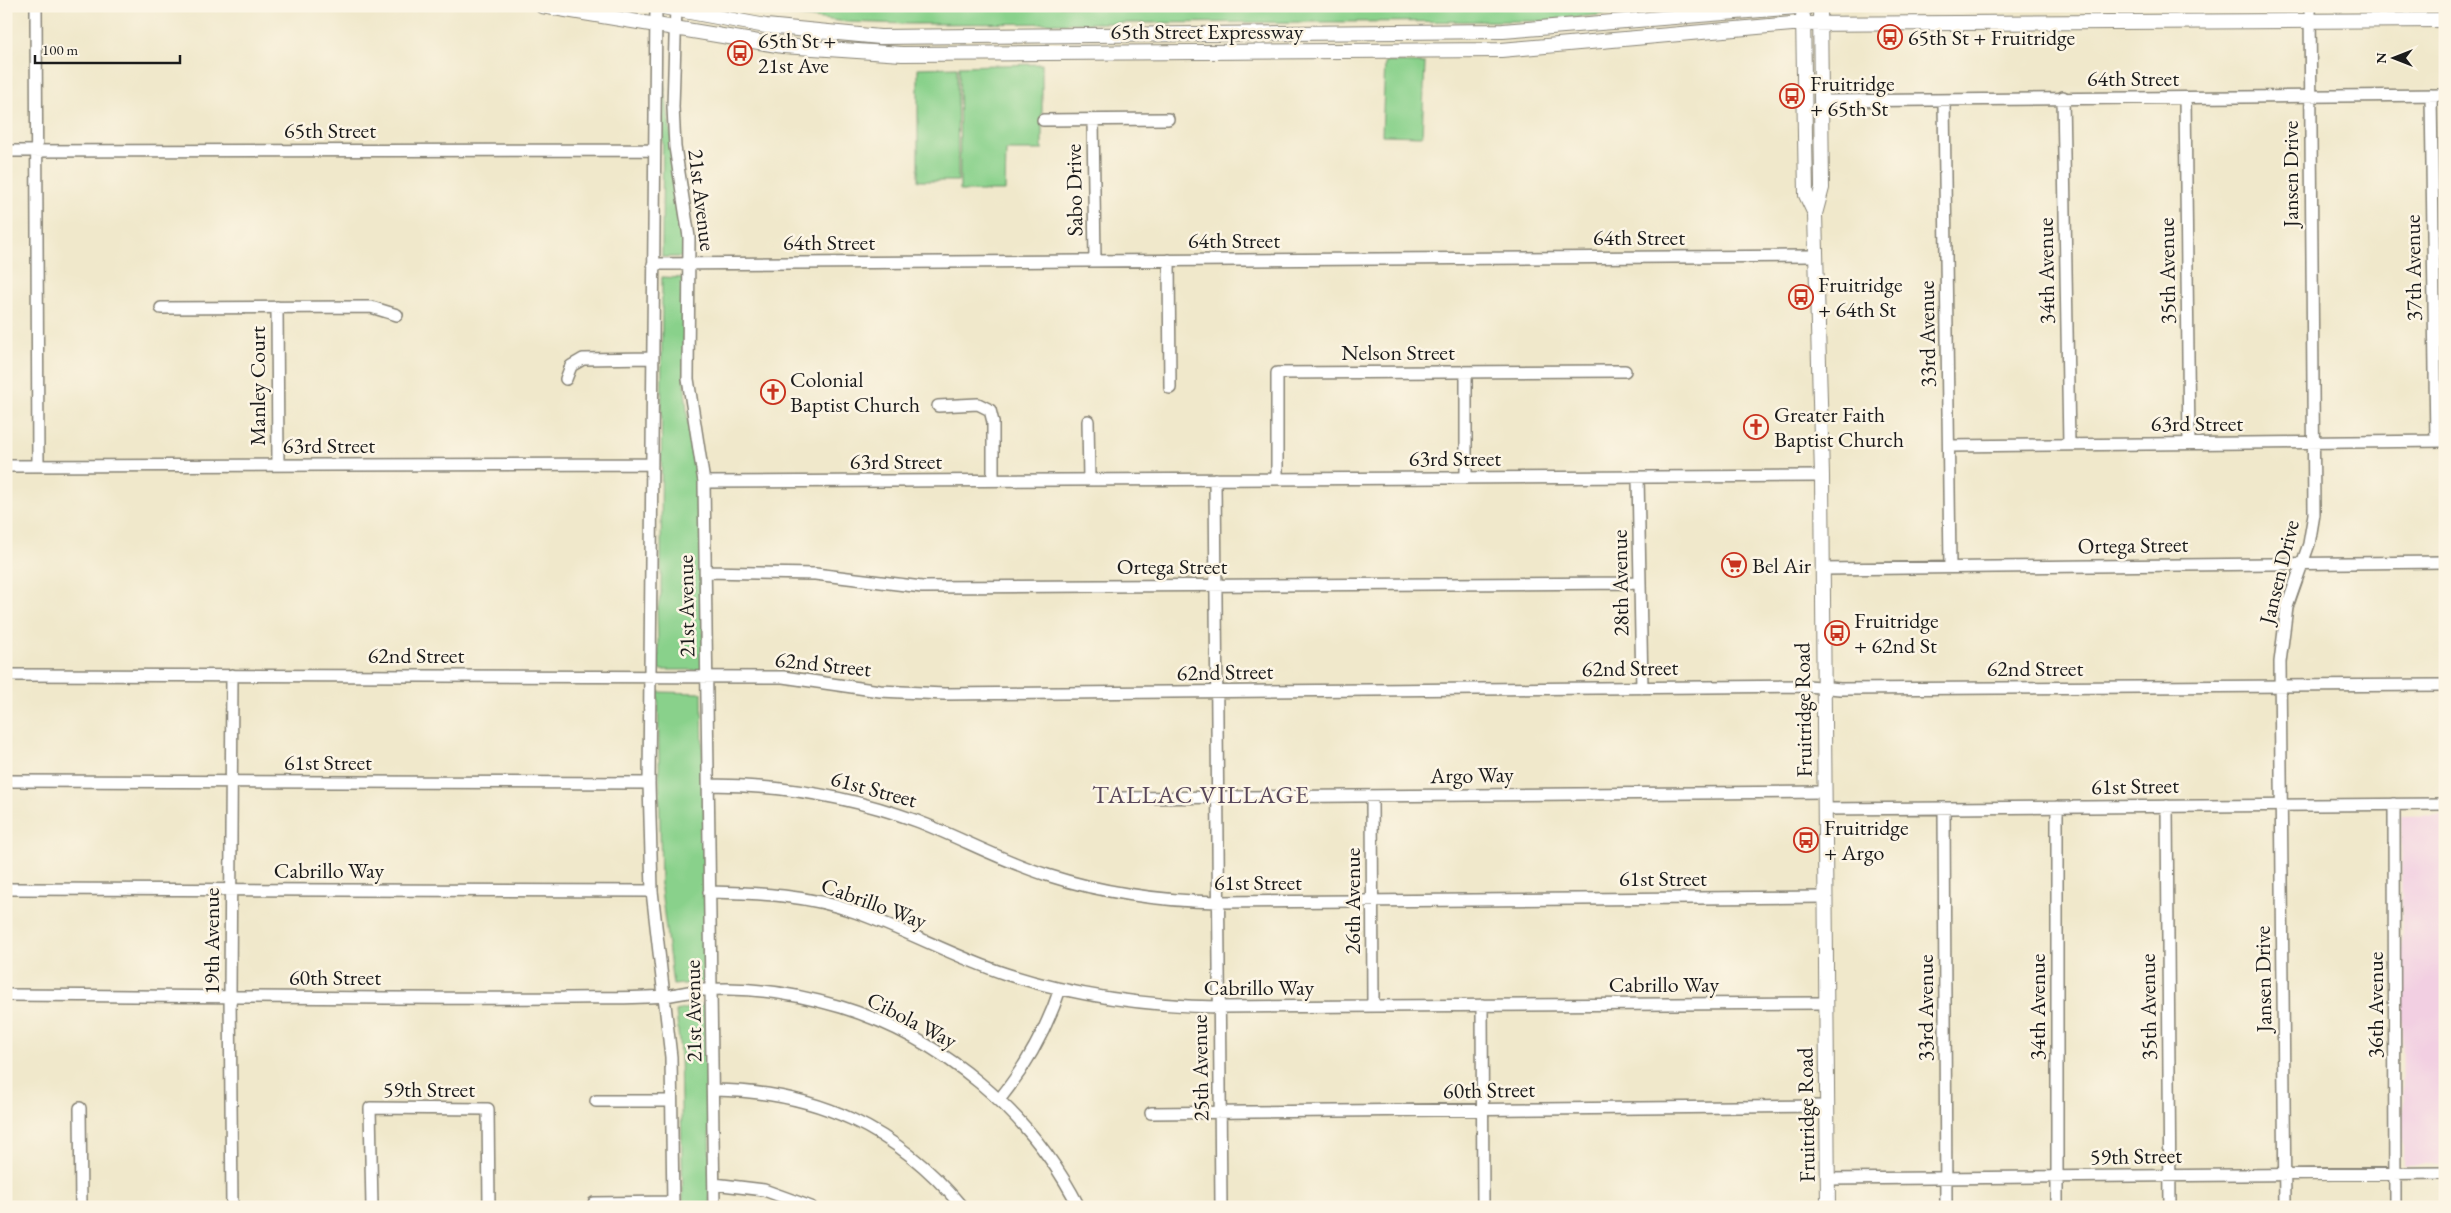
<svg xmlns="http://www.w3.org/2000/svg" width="2451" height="1213" viewBox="0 0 2451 1213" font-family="'EB Garamond',serif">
<rect width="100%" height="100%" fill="#fcf5e5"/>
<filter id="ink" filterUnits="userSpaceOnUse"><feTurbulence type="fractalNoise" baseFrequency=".02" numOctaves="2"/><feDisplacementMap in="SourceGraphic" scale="10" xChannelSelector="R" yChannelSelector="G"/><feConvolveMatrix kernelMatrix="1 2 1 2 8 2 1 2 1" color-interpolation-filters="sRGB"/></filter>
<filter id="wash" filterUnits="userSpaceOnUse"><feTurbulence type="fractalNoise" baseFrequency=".0096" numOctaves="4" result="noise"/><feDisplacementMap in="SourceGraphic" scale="20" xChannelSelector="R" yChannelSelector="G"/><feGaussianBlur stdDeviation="1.12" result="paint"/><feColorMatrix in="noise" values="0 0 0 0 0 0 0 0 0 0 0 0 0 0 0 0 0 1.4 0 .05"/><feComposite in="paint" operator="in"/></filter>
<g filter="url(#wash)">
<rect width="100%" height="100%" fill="#f0e8cb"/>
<path fill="#f2cfe2" d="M2445,815V1165H2403L2401,816Z"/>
<path fill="#89d18b" stroke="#527654" d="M715,6H1682L1542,21L906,24L847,22Z
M1385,62L1425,63L1422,136L1382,135Z
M1042,64V150H1006L1005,191H960L959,66Z
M957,67L958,181H918V68Z
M663,75L685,236V257H662Z
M662,277L684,278V378L688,422L700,482L704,670H659L657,611L661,594Z
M658,692L702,693L706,982L673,985L661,890Z
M708,1003L710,1207H683L680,1052L676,1011Z"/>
</g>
<g filter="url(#ink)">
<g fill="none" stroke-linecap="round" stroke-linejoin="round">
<defs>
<path id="minor" d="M36,6L38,466
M656,6L649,783L652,891L671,1057L673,1207
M676,6L673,107L675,147L689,237L688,379L704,482L714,1207
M2431,95L2436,440
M2063,97L2069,445
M2185,98L2189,443
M1944,100L1950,567
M1820,101L2445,95
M1043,120L1168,119
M1093,120L1095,261
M6,151L653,150
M1169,260L1170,388
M653,264L1815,256
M277,307L278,465
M161,308L371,307L397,315
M1466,372V478
M566,379L571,366L583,359L653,358
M938,406L978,404L990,410L993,422V480
M1088,421L1089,480
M1949,446L2445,441
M6,466L652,464
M1638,477L1642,688
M1215,479L1221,1207
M1277,479V373L1625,371
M704,482L1822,476
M1823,569L2445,562
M706,572L815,574L922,587L1640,583
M6,675L783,677L880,691L944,694L1808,686L1840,689L2445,685
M232,675L230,996L232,1207
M6,781L649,783
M709,785C779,785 850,796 917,821C961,838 1002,861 1047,875C1103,893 1160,901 1219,902L1825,897
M1372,796L1373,1006
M1120,798L1824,792
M2394,804L2395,1207
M2167,806L2170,1207
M2057,807V1207
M1944,808L1946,1207
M1825,809L2445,804
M6,889L652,891
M709,892C759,893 808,895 855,912C907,930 954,957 1006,974C1075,996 1147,1006 1220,1007L1826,1003
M6,995C192,996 378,999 564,998C597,997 630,999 663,996C676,995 689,991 703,990C748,986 797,994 841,1007C942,1038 1031,1112 1079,1207
M1482,1005L1483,1207
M714,1090C816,1091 897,1128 962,1207
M999,1100C1027,1065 1046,1031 1060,989
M596,1101H671
M80,1108L81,1207
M1151,1113L1827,1106
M1828,1179L2445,1173
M714,1184L764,1190L811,1207
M594,1203L673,1202
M372,1207L370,1108L488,1109L489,1207
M2285,1207L2280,662L2287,607L2309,544L2314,514L2310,6"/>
<path id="major" d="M542,6L783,46L902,54L1501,50L1792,24L2445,20
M657,6L766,26L880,37L1503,31L1809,6
M1820,6L1822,188L1815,214L1822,476L1828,1207
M1803,16L1806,195L1815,214"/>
</defs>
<use href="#minor" stroke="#868274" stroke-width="14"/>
<use href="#major" stroke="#868274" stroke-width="16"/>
<use href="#minor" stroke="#fff" stroke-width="11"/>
<use href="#major" stroke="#fff" stroke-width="14"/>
</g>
</g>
<defs>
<symbol id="bus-ring" viewBox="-11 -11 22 22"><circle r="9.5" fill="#fcf5e5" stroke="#c8321e" stroke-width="1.5"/><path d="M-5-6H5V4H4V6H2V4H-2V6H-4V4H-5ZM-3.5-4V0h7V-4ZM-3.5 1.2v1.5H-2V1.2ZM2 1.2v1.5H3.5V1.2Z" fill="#c8321e"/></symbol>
<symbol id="church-ring" viewBox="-11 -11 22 22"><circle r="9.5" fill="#fcf5e5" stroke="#c8321e" stroke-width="1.5"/><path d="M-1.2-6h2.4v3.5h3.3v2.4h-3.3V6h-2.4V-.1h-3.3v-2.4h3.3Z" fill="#c8321e"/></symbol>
<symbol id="supermarket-ring" viewBox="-11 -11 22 22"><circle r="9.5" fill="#fcf5e5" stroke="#c8321e" stroke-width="1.5"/><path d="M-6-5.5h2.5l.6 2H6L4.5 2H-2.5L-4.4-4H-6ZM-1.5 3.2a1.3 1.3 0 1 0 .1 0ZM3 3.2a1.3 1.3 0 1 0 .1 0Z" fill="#c8321e"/></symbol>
</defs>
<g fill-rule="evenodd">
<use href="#bus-ring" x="1876" y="23" width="28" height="28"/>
<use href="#bus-ring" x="726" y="39" width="28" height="28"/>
<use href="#bus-ring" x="1778" y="82" width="28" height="28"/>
<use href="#bus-ring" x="1787" y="283" width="28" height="28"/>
<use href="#church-ring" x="759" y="378" width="28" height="28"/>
<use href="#church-ring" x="1742" y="413" width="28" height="28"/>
<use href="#supermarket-ring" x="1720" y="551" width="28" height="28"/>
<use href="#bus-ring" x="1823" y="619" width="28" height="28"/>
<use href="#bus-ring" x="1792" y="826" width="28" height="28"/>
</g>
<g text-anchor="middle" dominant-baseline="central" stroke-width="5" stroke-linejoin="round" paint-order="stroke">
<g font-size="22" fill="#1c1c1c" stroke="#fcf5e5">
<text x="1207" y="31">65th Street Expressway</text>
<text x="2133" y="78">64th Street</text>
<text x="330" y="130">65th Street</text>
<text transform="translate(2290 174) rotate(-90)">Jansen Drive</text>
<text transform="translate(1074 190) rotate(-91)">Sabo Drive</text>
<text transform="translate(702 200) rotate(83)">21st Avenue</text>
<text x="1639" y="237">64th Street</text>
<text x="1234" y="240">64th Street</text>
<text x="829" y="242">64th Street</text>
<text transform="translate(2413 268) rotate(-91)">37th Avenue</text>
<text transform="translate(2046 271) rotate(-91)">34th Avenue</text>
<text transform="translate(2167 271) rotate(-91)">35th Avenue</text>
<text transform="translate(1927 334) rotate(-91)">33rd Avenue</text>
<text x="1398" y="352">Nelson Street</text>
<text transform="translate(257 386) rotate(-90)">Manley Court</text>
<text x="2197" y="423">63rd Street</text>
<text x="329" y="445">63rd Street</text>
<text x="1455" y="458">63rd Street</text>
<text x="896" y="461">63rd Street</text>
<text transform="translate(2133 545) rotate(-1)">Ortega Street</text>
<text x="1172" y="566">Ortega Street</text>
<text transform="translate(2279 572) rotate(-76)">Jansen Drive</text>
<text transform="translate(1620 583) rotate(-91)">28th Avenue</text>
<text transform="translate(686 606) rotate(-91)">21st Avenue</text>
<text x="416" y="655">62nd Street</text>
<text transform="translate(823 664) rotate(6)">62nd Street</text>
<text transform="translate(1630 668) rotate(-1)">62nd Street</text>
<text x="2035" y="668">62nd Street</text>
<text transform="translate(1225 672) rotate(-1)">62nd Street</text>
<text transform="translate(1803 710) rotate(-91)">Fruitridge Road</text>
<text x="328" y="762">61st Street</text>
<text transform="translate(1472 775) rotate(-1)">Argo Way</text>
<text transform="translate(2135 786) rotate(-1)">61st Street</text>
<text transform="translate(874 789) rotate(15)">61st Street</text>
<text x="329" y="870">Cabrillo Way</text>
<text x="1663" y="878">61st Street</text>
<text x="1258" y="882">61st Street</text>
<text transform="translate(1352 901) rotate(-90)">26th Avenue</text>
<text transform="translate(874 903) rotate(20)">Cabrillo Way</text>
<text transform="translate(211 941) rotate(-90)">19th Avenue</text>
<text x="335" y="977">60th Street</text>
<text transform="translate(2263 979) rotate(-91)">Jansen Drive</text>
<text x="1664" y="984">Cabrillo Way</text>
<text x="1259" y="987">Cabrillo Way</text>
<text transform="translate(2375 1005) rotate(-90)">36th Avenue</text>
<text transform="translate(2037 1007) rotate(-90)">34th Avenue</text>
<text transform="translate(2148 1007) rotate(-91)">35th Avenue</text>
<text transform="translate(1925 1008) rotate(-90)">33rd Avenue</text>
<text transform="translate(693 1011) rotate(-91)">21st Avenue</text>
<text transform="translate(912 1020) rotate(27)">Cibola Way</text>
<text transform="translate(1200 1068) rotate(-91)">25th Avenue</text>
<text x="429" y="1089">59th Street</text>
<text transform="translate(1489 1090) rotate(-1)">60th Street</text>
<text transform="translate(1806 1115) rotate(-91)">Fruitridge Road</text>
<text transform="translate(2136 1156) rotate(-1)">59th Street</text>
</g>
<g font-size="22" fill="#1c1c1c" stroke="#fcf5e5" text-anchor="start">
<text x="1908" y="37">65th St + Fruitridge</text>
<text x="758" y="40">65th St +<tspan x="758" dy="25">21st Ave</tspan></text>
<text x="1810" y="83">Fruitridge<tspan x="1810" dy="25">+ 65th St</tspan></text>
<text x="1818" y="284">Fruitridge<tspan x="1818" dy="25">+ 64th St</tspan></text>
<text x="790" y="379">Colonial<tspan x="790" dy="25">Baptist Church</tspan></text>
<text x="1774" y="414">Greater Faith<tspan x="1774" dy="25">Baptist Church</tspan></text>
<text x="1752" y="565">Bel Air</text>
<text x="1854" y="620">Fruitridge<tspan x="1854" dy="25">+ 62nd St</tspan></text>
<text x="1824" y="827">Fruitridge<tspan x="1824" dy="25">+ Argo</tspan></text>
</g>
<g font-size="25" letter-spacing="1" fill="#59485b" stroke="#fcf5e5">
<text x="1201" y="794">TALLAC VILLAGE</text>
</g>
</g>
<rect width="2451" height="1213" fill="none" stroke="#fcf5e5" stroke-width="25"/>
<g transform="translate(2394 58) rotate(270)" stroke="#fcf5e5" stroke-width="4" paint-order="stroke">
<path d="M0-4L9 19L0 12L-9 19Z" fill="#1c1c1c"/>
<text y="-8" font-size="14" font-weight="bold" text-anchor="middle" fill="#1c1c1c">N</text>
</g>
<path d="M35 55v8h145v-8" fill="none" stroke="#1c1c1c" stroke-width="2.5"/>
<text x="42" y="55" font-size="15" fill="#1c1c1c" stroke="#fcf5e5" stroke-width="4" paint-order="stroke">100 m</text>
</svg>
